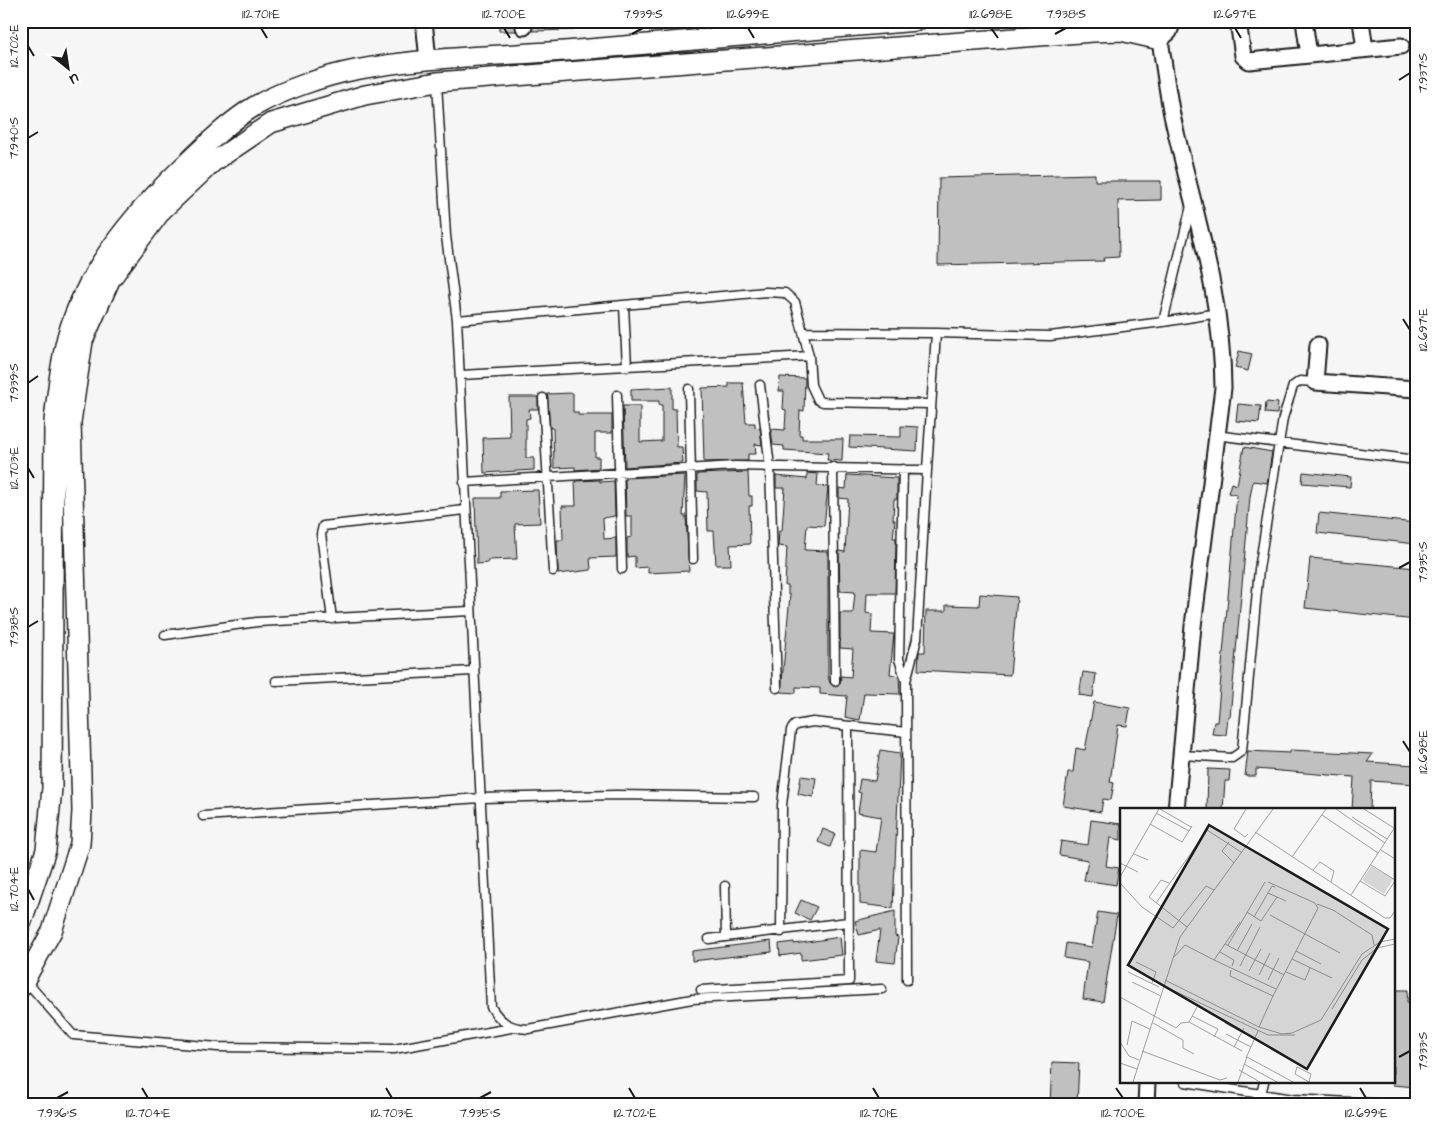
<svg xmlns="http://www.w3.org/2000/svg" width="1437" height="1126" viewBox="0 0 1437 1126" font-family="'Architects Daughter',sans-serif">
<rect width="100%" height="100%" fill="#f6f6f6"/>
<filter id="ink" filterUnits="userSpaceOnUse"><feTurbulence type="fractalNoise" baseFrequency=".02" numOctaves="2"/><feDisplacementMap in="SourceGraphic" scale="10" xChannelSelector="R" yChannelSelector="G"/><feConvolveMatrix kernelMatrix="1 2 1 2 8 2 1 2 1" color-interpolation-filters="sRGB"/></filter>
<g filter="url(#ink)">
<path fill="#c0c0c0" stroke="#1c1c1c" d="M499,21H515L516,31H499Z
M533,21H574V30L532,31Z
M1095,174V181H1161V200L1118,201L1119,257L1103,258L1104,261L938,265L939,178Z
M1239,351L1252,354L1248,371L1235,368Z
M780,377L805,378L804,411L800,410L799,435H802V439H843L842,461L827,460L828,453L784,450V446L773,445L771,429L785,430L786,410L783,409L784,391H779Z
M729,383H743L746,423H755V427L760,428L762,445L755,444L756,454H748V461L704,462L702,388L729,387Z
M672,387V409H676L677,447H682L683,463L625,467L623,406H640V442L662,441V405H659V401H631V389Z
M573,393V412H578V415H612V433H595V457H599V468L575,470V467L554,468L553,428H550L547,394Z
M509,397H538V409H529L530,418L526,419V458H534V470L484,473L483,438L510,437Z
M1266,402L1278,403L1277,414L1265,413Z
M1238,404L1261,406L1259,423L1236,421Z
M901,426L918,427L917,451L849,447L850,436L901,437Z
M1244,447L1272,452L1267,483L1253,481L1250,497L1230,717H1228L1226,735L1212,734L1214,722H1217L1237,495L1228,493L1231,483L1237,485Z
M748,472L749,496H752V506H749L750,544L730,545L731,565H716L714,531H708L707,492L697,491V474Z
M1303,472L1351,477L1350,487L1302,483Z
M807,473L818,474L817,486L828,487L824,526L807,525L805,550L828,551V676L830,683L835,687L840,684L841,676L851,677L853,649L840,648V613H853L855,592L840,591L839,551L845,552L848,499L839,498V488L846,489L847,475L897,478V499H894L893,520H895L893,538H896L895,593H867L866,613L872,614L871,633L894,634L890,674L899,676L900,694L864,693L860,720L845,717L847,696L820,694V688L796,687V693L781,692L790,595H788V586H785L787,547L778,546L779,531H782L785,488H776V476L807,479Z
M685,475L683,516H686L689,571L648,573V567L635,568V556L627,557V538L632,537V516H626L625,478Z
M600,480V482L614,481L615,516L603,518L604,539L616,538V557L590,558L591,570L558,574L557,540H563L562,506H576L575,481Z
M538,490L540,523L515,524L517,559L488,560V563L477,564L475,498H500V491Z
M1319,513L1416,523V544L1317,533Z
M1310,558L1416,568V620L1305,608Z
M980,594L1017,597L1010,675L918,670L919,652H925L926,611H946V605L979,606Z
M1083,672L1096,674L1093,697L1079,695Z
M1094,702L1130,708L1127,726L1118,725L1110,782L1114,783L1111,800L1103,799L1101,812L1063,806L1068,772H1073L1076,748L1085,750Z
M880,750L900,753L893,908L860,904V850L876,852L881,817L858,813L861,793L858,792L860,779L875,781Z
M1290,750L1373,754L1367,762L1416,765V784L1371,781L1370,810H1352L1354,777L1256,769V776H1245L1248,751L1290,753Z
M1208,769L1230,770L1229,781H1225L1223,810H1207Z
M801,776L816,778L813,797L798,794Z
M1091,820L1121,824V840L1110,838L1106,866L1119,868L1116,885L1084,880L1088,860L1059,855L1061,841L1088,845Z
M823,829L835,834L830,847L818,842Z
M801,900L817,907L810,920L795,913Z
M895,911V936L898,937L895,963L876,961L880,930L859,935L855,921Z
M1098,912L1117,915L1103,1002L1083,999L1088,962L1064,958L1066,943L1092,947Z
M840,937L842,955L801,960V953L780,956L779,944L794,942V944Z
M771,941L772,952L692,961V951Z
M1393,990H1408L1407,1002L1416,1003V1087L1393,1085Z
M1052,1062L1079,1063L1077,1105H1050Z"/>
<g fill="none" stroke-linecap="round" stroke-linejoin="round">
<defs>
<path id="service" d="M437,83L446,236L457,320
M624,306L627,367
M1163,322L1218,313
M803,332L795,302L785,293L766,292L457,320L491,1007C501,1023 510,1028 528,1029L692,999L882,989
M809,356L811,385L818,400L823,402L930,404
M461,375L809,356L803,332L936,333
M760,385L770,467L777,688
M689,389L693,559
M617,395L622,569
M543,398L553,571
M1215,435L1416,460
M833,467L835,681
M903,469L899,659L906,681L907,980
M464,482L735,466L927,470L936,333L1050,336L1163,322L1191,206
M332,619L321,534L323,526L465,510
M165,635L257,622L470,611
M276,681L473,671
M906,681L917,639L927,470
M1182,755L1232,758L1242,751L1259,569L1283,418L1293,386L1300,381L1315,382
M203,816L481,798L616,795L754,797
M725,886L726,937
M781,932L782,805L791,730L795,725L813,722L906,732
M709,939L848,922
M26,981L73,1035L218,1047L394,1049L511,1028
M701,990L849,981L848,727
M1185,1082L1293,1099L1406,1105
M1261,1094L1264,1082"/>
<path id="minor" d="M424,21L428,60
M524,21V27
M1173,21L1169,32L1160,40C1164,65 1167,90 1172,115C1192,206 1223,295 1223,388L1193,626L1176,810
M1238,21L1243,56L1249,61L1401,46
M1304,21L1309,55
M1361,21L1365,49
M1318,345L1315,382L1416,389
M1146,1105L1147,1082"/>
<path id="tertiary" d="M21,924L46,850L52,788L54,421C57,393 60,364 67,337C88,264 140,207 194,156C213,138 232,120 255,106C283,90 324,76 355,70C428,56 504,56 577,50C690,40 804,31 917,21
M21,987L52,931L80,844L82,811L71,422L83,341L110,280L162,210L212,163L271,123L365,95L437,82L1093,32L1121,31L1160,40L1156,21"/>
</defs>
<use href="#service" stroke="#1c1c1c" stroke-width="11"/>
<use href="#minor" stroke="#1c1c1c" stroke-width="19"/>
<use href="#tertiary" stroke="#1c1c1c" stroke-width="22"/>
<use href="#service" stroke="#fff" stroke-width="8"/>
<use href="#minor" stroke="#fff" stroke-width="15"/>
<use href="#tertiary" stroke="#fff" stroke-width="19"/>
</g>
</g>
<path fill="none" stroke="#1c1c1c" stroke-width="2" d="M261,28L267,38M504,28L510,38M748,28L754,38M991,28L998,38M1235,28L1241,38M632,34L643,28M1055,34L1066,28M28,46L34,56M1399,80L1410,73M28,138L38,132M1403,319L1410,330M28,383L38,376M28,468L34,478M1399,568L1410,562M28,627L38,621M1403,741L1410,752M28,889L34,900M1399,1057L1410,1051M142,1088L148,1098M386,1088L392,1098M629,1088L635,1098M873,1088L879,1098M1116,1088L1123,1098M1360,1088L1366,1098M57,1098L68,1092M480,1098L491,1092"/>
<g transform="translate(1120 808)">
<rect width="275" height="275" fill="#f6f6f6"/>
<path d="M251,58L273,71L264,86L242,72Z" fill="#d6d6d6"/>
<path fill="none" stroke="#9f9f9f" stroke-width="1" d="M40,1L71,19M126,1L114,21L125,29L128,26M216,1L265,35M244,1L274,20M36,5L69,23M202,7L258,45M232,9L267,31M30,16L62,34L72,18M135,24L265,110H270L275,103M109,34L102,43L114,55M261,42L275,51M14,46L28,52M172,49L206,1M0,55L18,64M251,57L275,72M193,62L200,54L214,63L211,74M0,69L39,1M240,73L275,19M0,75L22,99L53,120L86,78L94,82M49,75L41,72L29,89L67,119M148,85L166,93M231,87L240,73L265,88L275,73M36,95L87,22L121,44M197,96L213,102L252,127L254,137M127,104L141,113L157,89M150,107L220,145M134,109L152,78L155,79M105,136L120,114M108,137L145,74M117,143L132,116M176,143L201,156M100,144L114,152L112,158M54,149L65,137L94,152L105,136L164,167M172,151L212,170M94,152L156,181M16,154L36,164L32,175M120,158L140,119M111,162L110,168L153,188L198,100L195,95L148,74M129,163L141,141M8,164L39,179M166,164L185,172L190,160M139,167L150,145M45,172L139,219L162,226L172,225L201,212L242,146L260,134L275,131M148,172L159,150M12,174L41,188M44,178L148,227H175M0,189L56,220L61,215L69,214M77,199L69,214L122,243M212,201L242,152L257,140L275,136M72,208L98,221L94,229M33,215L63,232V240L74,246M105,215L125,226M139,219L153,188M106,226L131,239M0,234L9,248L19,252M7,237L12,213L30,221M114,239L124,220M22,243L100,272L107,270M126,250L138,223M0,255L17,261M124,256L157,274M119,262L140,274M13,274L60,129L153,1M118,274L127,249L173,274M189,274L175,266L177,259L191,266L189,274"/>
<path fill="#1c1c1c" fill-opacity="0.15" stroke="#1c1c1c" stroke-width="2.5" d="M89,17L268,121L187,261L8,157Z"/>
<rect width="275" height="275" fill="none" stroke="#1c1c1c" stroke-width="2.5"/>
</g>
<rect width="1437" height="1126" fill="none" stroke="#fff" stroke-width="55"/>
<g transform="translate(68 68) rotate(150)" stroke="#ffffff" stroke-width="4" paint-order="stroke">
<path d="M0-4L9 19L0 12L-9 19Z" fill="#1c1c1c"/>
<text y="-8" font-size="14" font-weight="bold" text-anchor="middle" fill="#1c1c1c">U</text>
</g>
<rect x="28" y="28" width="1382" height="1070" fill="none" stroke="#1c1c1c" stroke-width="2"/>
<g font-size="12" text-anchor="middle" fill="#1c1c1c">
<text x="261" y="18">112.701°E</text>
<text x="504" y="18">112.700°E</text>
<text x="643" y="18">7.939°S</text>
<text x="748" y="18">112.699°E</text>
<text x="991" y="18">112.698°E</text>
<text x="1066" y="18">7.938°S</text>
<text x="1235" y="18">112.697°E</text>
<text transform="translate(14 46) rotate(-90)" y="4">112.702°E</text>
<text transform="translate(1423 73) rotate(-90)" y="4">7.937°S</text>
<text transform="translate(14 138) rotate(-90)" y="4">7.940°S</text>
<text transform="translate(1423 330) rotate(-90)" y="4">112.697°E</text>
<text transform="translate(14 383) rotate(-90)" y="4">7.939°S</text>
<text transform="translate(14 468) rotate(-90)" y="4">112.703°E</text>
<text transform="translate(1423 562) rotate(-90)" y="4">7.935°S</text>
<text transform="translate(14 627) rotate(-90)" y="4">7.938°S</text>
<text transform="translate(1423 752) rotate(-90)" y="4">112.698°E</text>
<text transform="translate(14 889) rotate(-90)" y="4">112.704°E</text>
<text transform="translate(1423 1051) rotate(-90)" y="4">7.933°S</text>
<text x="57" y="1117">7.936°S</text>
<text x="148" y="1117">112.704°E</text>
<text x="392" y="1117">112.703°E</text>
<text x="480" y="1117">7.935°S</text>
<text x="635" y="1117">112.702°E</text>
<text x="879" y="1117">112.701°E</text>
<text x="1123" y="1117">112.700°E</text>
<text x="1366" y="1117">112.699°E</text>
</g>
</svg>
